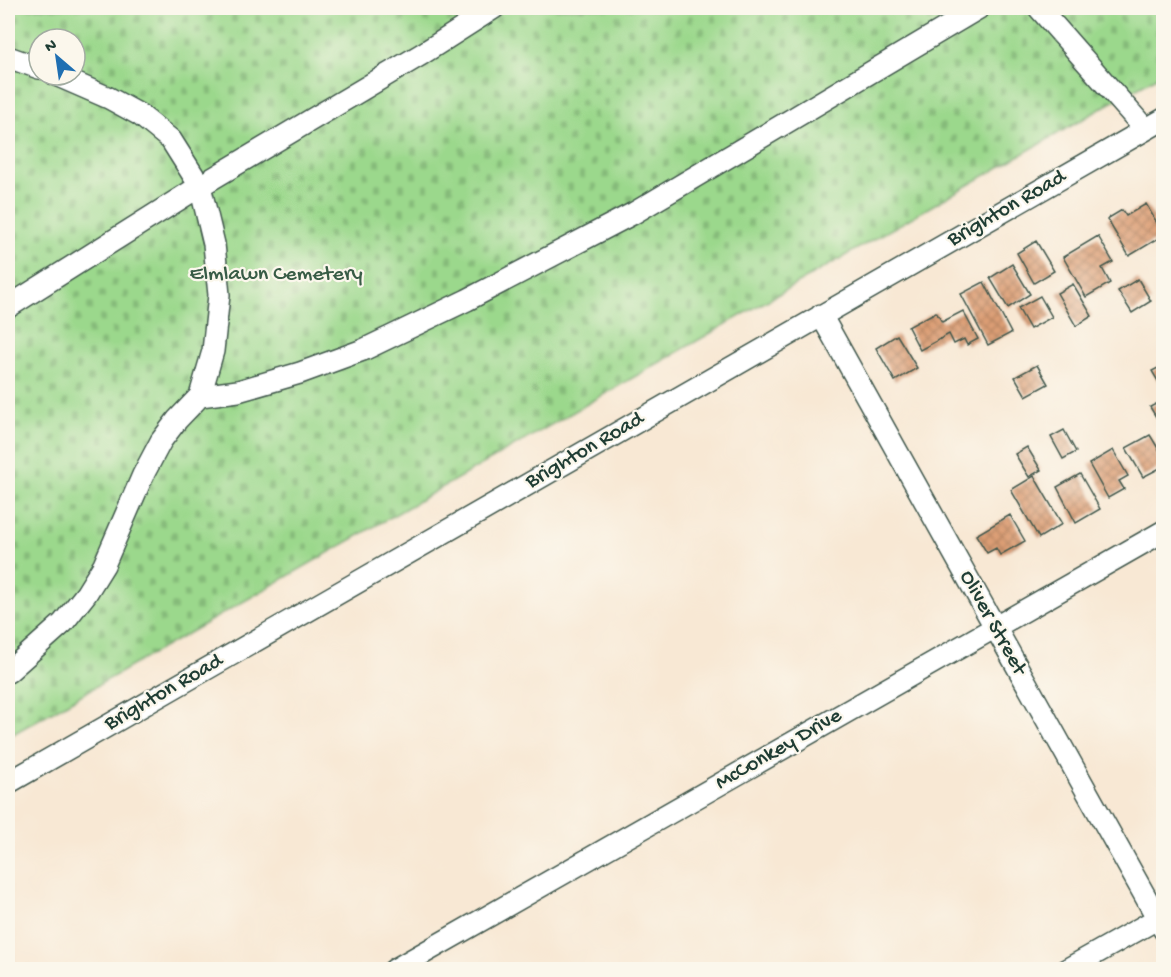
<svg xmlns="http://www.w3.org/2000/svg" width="1171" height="977" viewBox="0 0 1171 977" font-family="'Gochi Hand',sans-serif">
<defs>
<pattern id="cemetery-stones" width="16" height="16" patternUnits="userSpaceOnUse" patternTransform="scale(1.5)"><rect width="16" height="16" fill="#9bd88c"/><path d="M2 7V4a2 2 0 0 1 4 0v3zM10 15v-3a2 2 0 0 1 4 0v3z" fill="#85ba79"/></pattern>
<pattern id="building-cross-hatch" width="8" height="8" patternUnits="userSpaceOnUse" patternTransform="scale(1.5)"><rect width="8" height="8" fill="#dc9e75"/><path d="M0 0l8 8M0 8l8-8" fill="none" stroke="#b28261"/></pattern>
</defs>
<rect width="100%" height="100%" fill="#fbf7ec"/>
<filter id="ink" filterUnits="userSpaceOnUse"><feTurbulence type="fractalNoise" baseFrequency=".0167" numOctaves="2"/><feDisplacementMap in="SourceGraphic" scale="12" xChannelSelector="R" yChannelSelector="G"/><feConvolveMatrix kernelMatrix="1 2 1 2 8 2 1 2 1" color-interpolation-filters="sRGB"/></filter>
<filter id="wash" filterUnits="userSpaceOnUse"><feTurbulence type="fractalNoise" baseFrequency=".008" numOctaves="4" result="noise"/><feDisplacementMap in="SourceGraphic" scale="24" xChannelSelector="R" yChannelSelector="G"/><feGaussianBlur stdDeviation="1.35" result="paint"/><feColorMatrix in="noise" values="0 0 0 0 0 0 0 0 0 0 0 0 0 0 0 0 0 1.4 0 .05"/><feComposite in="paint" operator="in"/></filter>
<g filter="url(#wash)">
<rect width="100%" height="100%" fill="#f8e8d4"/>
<path fill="url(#cemetery-stones)" stroke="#5d8a60" stroke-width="1.5" fill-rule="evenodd" d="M8,8H1163V73L8,737ZM39,39H75V75H39Z"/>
<g id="blocks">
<path fill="url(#building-cross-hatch)" d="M1146,204L1164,235L1129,256L1107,219L1122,210L1126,216Z
M1098,236L1113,262L1102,268L1110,283L1086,297L1063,257Z
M1036,241L1054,271L1034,283L1017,253Z
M1012,264L1030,294L1008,308L990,278Z
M1138,279L1151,301L1132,313L1118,291Z
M984,282L1011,333L988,345L961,294Z
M1073,284L1092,316L1076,326L1057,293Z
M1040,296L1052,317L1030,329L1018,308Z
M963,311L978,339L967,345L964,339L954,344L949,334L920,350L908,327L936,312L942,322Z
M897,335L917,368L895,381L876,348Z
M1037,365L1048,384L1026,396L1015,377Z
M1164,365V391L1152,371Z
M1164,400V430L1150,407Z
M1064,430L1076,452L1063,459L1051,437Z
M1150,435L1164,458V466L1143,477L1126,448Z
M1027,447L1041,470L1029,477L1015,454Z
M1113,450L1128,476L1119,481L1124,489L1108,498L1089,464Z
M1080,474L1100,509L1076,523L1057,487Z
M1034,476L1062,524L1039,538L1011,490Z
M1010,515L1025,541L1000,555L996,548L987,553L976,535Z"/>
</g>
</g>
<g filter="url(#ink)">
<use href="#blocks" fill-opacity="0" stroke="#40574c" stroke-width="1.5"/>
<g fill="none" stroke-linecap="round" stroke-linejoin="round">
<defs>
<path id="minor" d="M1039,8L1145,129
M8,57L39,68
M8,307L200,186L422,54L494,8
M821,315L1164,930
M200,396L238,391L300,373L363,350L467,300L634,213L979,8
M8,672L63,623L86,594L104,565L143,475L161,441L177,420L200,396L213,351L219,295L214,244L200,186L171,140L140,115L109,98L56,75
M8,783L1164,119
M394,970L1164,531
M1066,970L1164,915"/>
</defs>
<use href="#minor" stroke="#40574c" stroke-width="24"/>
<use href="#minor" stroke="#fff" stroke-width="21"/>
</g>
</g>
<g text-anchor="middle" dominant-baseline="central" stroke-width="4.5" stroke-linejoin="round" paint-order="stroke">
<g font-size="22" fill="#1f3d34" stroke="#fbf7ec">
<text transform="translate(1007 209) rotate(-30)">Brighton Road</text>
<text transform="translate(585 451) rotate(-30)">Brighton Road</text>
<text transform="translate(992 623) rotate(61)">Oliver Street</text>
<text transform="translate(164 693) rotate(-30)">Brighton Road</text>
<text transform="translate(779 750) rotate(-30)">McConkey Drive</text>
</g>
<g font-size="22" fill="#385c46" stroke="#fbf7ec">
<text x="276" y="275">Elmlawn Cemetery</text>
</g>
</g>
<rect width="1171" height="977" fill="none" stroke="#fbf7ec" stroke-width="30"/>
<g transform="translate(57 57) rotate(331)"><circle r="28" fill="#fbf7ec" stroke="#a3ada2" stroke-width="1.5"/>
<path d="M0-4.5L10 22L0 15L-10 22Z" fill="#1f6fb2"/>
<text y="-9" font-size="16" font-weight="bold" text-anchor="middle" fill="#1f3d34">N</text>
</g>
</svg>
